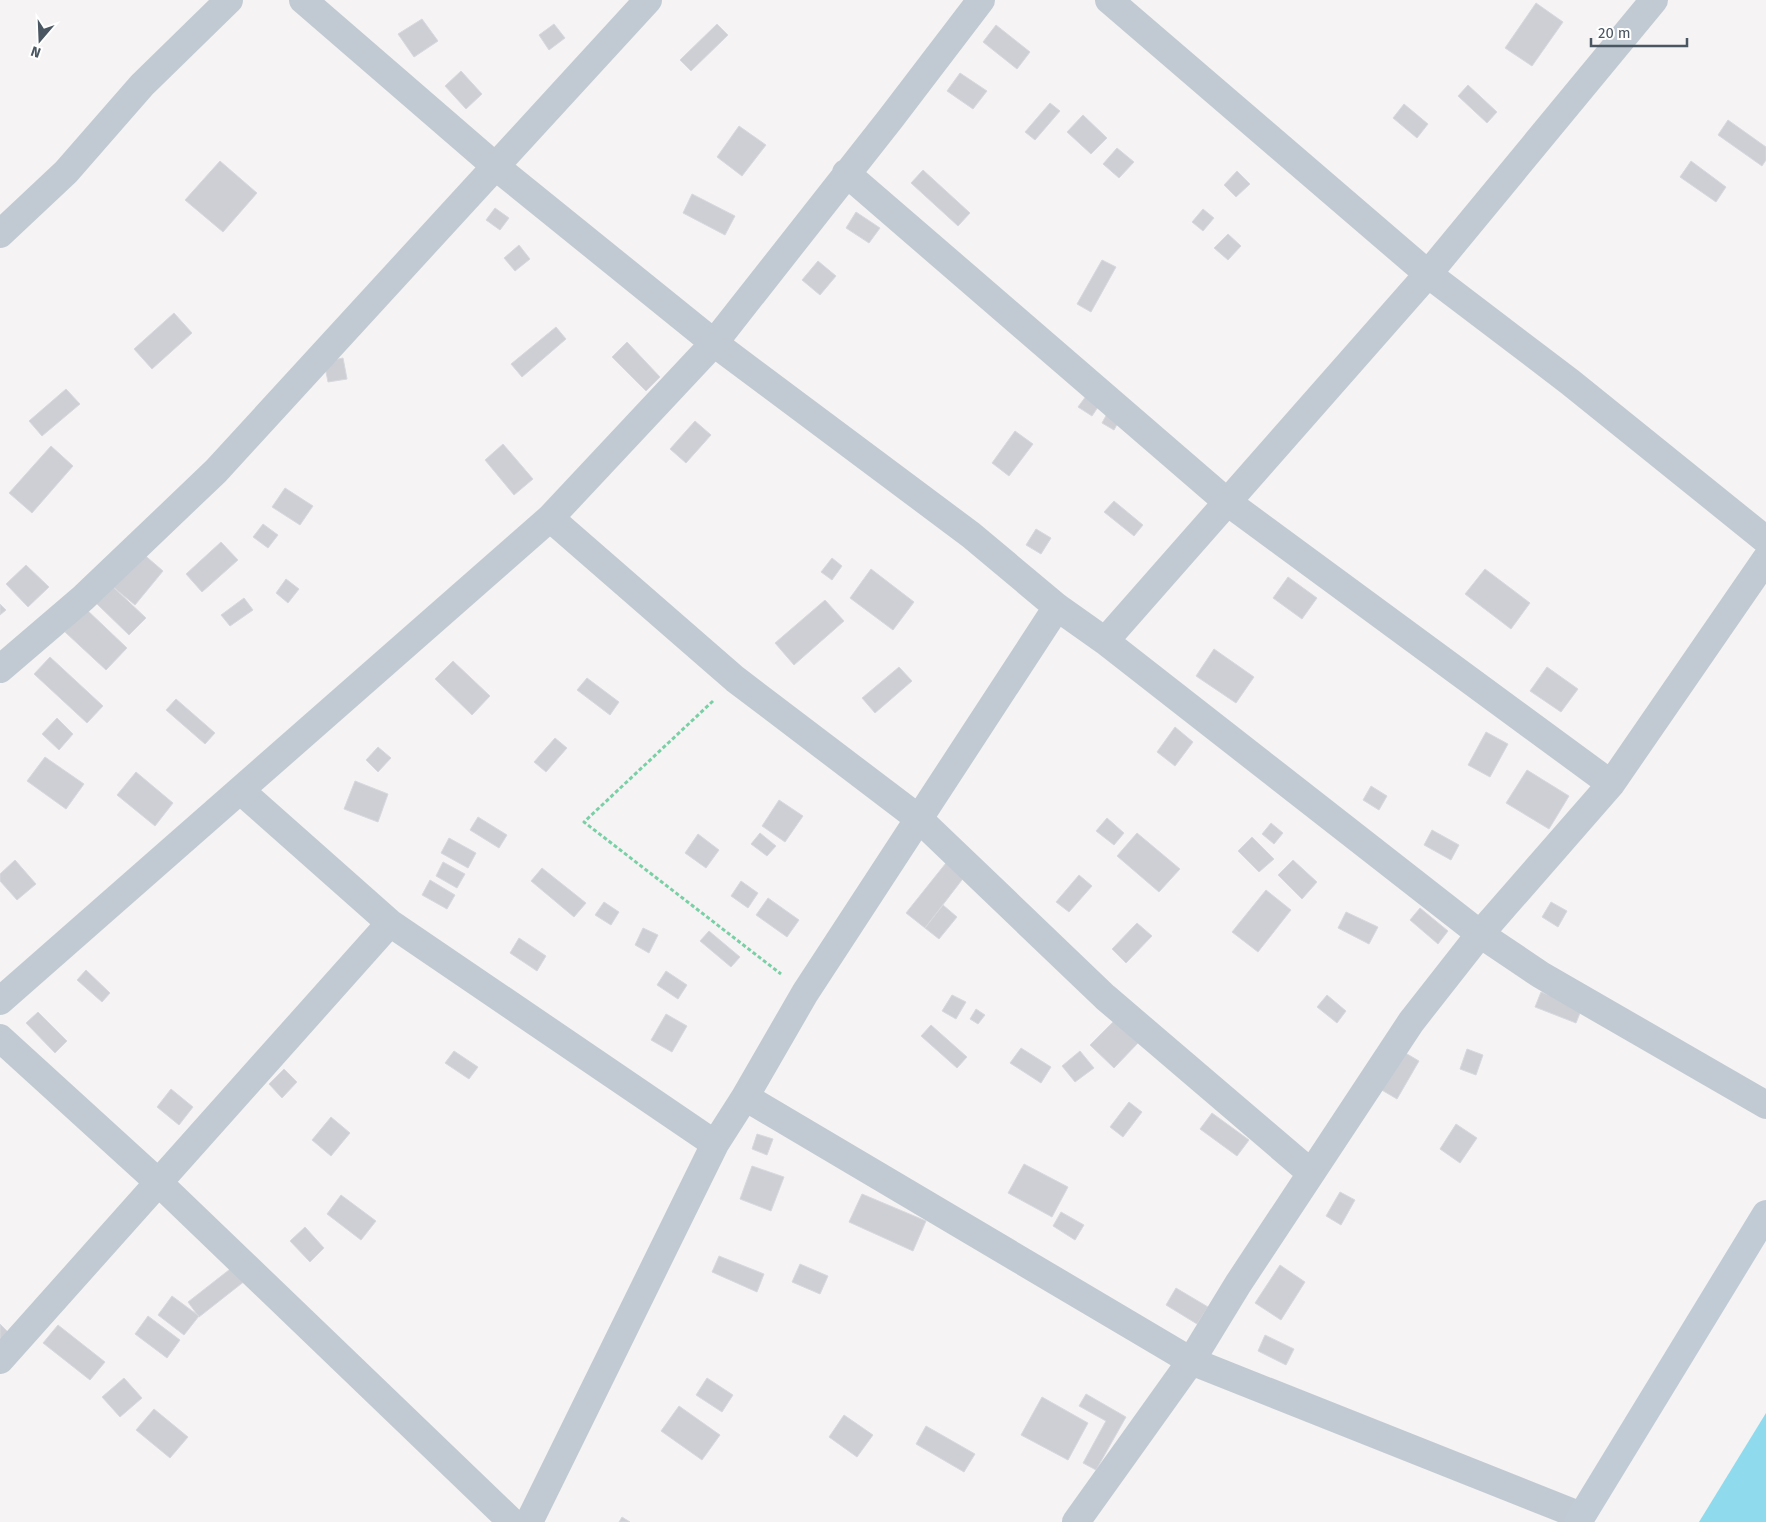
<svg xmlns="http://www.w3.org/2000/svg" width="1766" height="1522" viewBox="0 0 1766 1522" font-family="'Fira Sans',sans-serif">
<rect width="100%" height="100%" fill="#f5f3f3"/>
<path fill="#90daee" d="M1766,1413V1522H1699Z"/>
<path fill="#cdcfd5" stroke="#d7d9de" d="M1536,3L1563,22L1532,66L1505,48Z
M422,19L438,41L414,57L398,34Z
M554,24L565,38L549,50L539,35Z
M717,24L728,35L691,71L680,60Z
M996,25L1030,52L1017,69L983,42Z
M461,71L482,94L466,109L445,86Z
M960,73L987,91L973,109L947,91Z
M1468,85L1497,112L1487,123L1458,96Z
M1050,103L1060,111L1035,140L1025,132Z
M1404,104L1428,124L1417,138L1393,118Z
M1083,115L1107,138L1091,154L1067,132Z
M1728,120L1766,147V160L1762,166L1718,135Z
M739,126L766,145L742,176L717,157Z
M1117,148L1134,162L1119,178L1103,164Z
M220,161L257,193L223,232L185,200Z
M1691,161L1726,187L1716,202L1680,177Z
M923,170L970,213L958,226L911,183Z
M1237,171L1250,184L1236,197L1224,185Z
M692,194L735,216L725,235L683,213Z
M495,208L509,218L500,230L486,220Z
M1203,209L1214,218L1203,231L1192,222Z
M856,212L880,228L869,243L846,228Z
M1228,234L1241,246L1228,260L1214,248Z
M519,245L530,259L515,271L504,258Z
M1102,260L1116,267L1091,312L1077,304Z
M818,261L836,276L820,295L802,280Z
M174,313L192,333L152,369L134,349Z
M556,327L566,339L522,377L511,364Z
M627,342L660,377L646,391L612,357Z
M343,358L347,379L328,382L324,362Z
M66,389L80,404L42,436L29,421Z
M1089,392L1102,401L1092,416L1078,407Z
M1108,412L1120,419L1114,430L1102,423Z
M695,421L711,435L686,463L670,449Z
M1015,431L1033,444L1009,476L992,463Z
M503,444L533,479L514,495L485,460Z
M51,446L73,466L32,513L9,493Z
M285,488L313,506L300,525L272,507Z
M1114,501L1143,525L1134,536L1104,512Z
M263,524L278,535L268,548L253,537Z
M1036,529L1051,538L1041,554L1026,545Z
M221,542L238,560L202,592L186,574Z
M141,552L163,571L135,605L112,586Z
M832,558L842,566L832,580L821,572Z
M26,565L49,587L28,607L6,584Z
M871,569L914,602L893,630L850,598Z
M1485,569L1530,603L1511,629L1465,594Z
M1288,577L1317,598L1302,619L1273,598Z
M286,579L299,589L288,603L276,593Z
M112,586L146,618L129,635L96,603Z
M244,598L253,610L230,626L221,615Z
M825,600L844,621L794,665L775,643Z
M0,604L6,610L0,615Z
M86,609L127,648L106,670L65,632Z
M1214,649L1254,677L1236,703L1196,676Z
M50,657L103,706L87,723L34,674Z
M453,661L490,696L472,715L435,679Z
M899,667L912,681L875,713L862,698Z
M1547,667L1578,689L1561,712L1530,691Z
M587,678L619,702L610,715L577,690Z
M176,699L215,733L205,744L166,710Z
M57,718L73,734L59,750L42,734Z
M1175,727L1193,742L1175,766L1157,752Z
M1486,732L1508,744L1490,777L1468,765Z
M555,738L567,748L546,772L534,762Z
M378,747L391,758L378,772L366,760Z
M45,757L84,784L66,809L27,781Z
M1527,770L1569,796L1549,829L1506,803Z
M136,772L173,803L155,826L117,795Z
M355,781L388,794L378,822L344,809Z
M1371,786L1387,796L1379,810L1363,800Z
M779,800L803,816L785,842L762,826Z
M478,817L507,835L499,848L470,830Z
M1107,818L1124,833L1114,845L1096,831Z
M1271,823L1283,833L1274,844L1262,834Z
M1432,830L1459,845L1451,860L1424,845Z
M760,833L776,846L767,856L751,844Z
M1137,833L1180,869L1159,892L1117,856Z
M698,834L719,850L706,868L685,853Z
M1252,837L1274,859L1259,872L1238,851Z
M449,838L476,853L468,868L441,853Z
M950,858L968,872L925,928L906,913Z
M15,860L36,884L17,900L0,881V874Z
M1293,860L1317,882L1302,899L1278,875Z
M443,862L465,874L457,888L436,876Z
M542,868L586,903L574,917L531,881Z
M1079,875L1092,886L1069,912L1056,902Z
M430,880L455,895L447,909L422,895Z
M741,881L758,893L748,908L731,896Z
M1266,890L1291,910L1258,952L1232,932Z
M768,898L799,920L787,937L756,915Z
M604,902L619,912L611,925L595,915Z
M1551,902L1567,911L1558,927L1542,917Z
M943,905L957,917L939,939L925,928Z
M1420,908L1448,931L1438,944L1410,920Z
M1346,912L1378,927L1369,944L1338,928Z
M1137,923L1152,936L1126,963L1112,949Z
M643,928L658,935L649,953L635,945Z
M709,931L740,957L731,967L700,941Z
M519,938L546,956L537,971L510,953Z
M86,970L110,993L102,1002L77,980Z
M666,971L687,985L678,999L657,985Z
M1541,992L1582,1008L1576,1023L1535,1007Z
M952,995L966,1002L956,1019L942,1011Z
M1327,995L1346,1011L1337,1023L1317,1007Z
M976,1009L985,1015L978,1024L970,1019Z
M38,1012L67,1041L55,1053L26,1023Z
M666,1014L687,1026L672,1052L651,1040Z
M1114,1021L1138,1043L1114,1068L1090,1045Z
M931,1025L967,1057L957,1068L921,1036Z
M1021,1048L1051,1067L1041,1083L1010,1063Z
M1467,1049L1483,1055L1476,1075L1460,1069Z
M454,1051L478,1067L469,1079L445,1063Z
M1080,1051L1094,1068L1075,1082L1062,1066Z
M1402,1051L1419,1061L1397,1099L1380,1089Z
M284,1069L297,1082L282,1098L269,1084Z
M171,1089L193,1107L179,1125L157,1107Z
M1129,1102L1142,1112L1123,1137L1110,1127Z
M1212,1113L1249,1140L1237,1156L1200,1129Z
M331,1117L350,1133L331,1156L312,1140Z
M1456,1124L1477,1138L1460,1163L1440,1149Z
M757,1134L773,1139L767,1155L752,1149Z
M1024,1164L1068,1187L1052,1217L1008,1193Z
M752,1166L784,1177L771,1211L740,1199Z
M1340,1192L1355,1200L1341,1225L1326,1216Z
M862,1194L926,1221L913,1251L849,1222Z
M341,1195L376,1221L361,1240L327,1214Z
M1061,1212L1084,1225L1075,1240L1053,1226Z
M305,1227L324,1248L310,1262L290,1241Z
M719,1256L764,1274L757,1292L712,1272Z
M800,1264L828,1276L820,1294L792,1282Z
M1280,1265L1305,1282L1281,1320L1255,1303Z
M234,1266L246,1280L199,1317L188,1302Z
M1176,1288L1208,1307L1197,1324L1166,1305Z
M172,1296L199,1316L184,1335L158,1315Z
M148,1316L180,1340L167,1358L135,1334Z
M0,1324L11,1335L0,1346Z
M58,1325L105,1362L90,1380L43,1343Z
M1265,1335L1294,1349L1286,1365L1258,1351Z
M124,1378L142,1398L120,1417L102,1397Z
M707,1378L733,1395L722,1412L696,1395Z
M1086,1394L1126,1417L1096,1470L1083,1463L1106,1421L1079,1406Z
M1042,1397L1088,1423L1068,1460L1021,1435Z
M679,1406L720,1435L702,1460L661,1431Z
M154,1409L188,1437L170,1458L136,1430Z
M844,1415L873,1435L857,1457L829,1437Z
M926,1426L975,1454L964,1472L916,1444Z
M622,1517L630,1522H619Z"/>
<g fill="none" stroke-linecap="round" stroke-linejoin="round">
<path stroke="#7ad0a6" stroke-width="3" stroke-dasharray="4 2.5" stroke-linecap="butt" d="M713,701L584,822L781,974"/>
<path stroke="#c1cad2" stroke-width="28" d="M303,0L495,166L714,343L971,535L1057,607L1105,641L1480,934L1541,975L1766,1105
M1109,0L1428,274L1570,382L1766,540
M846,173L1226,501L1611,784
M0,234L66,172L142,85L229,0
M550,518L735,679L918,818L1105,997L1311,1173
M1105,641L1428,274L1654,0
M0,669L83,598L216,471L648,0
M241,791L390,923L715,1144
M0,1001L550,518L714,343L891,118L981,0
M0,1038L158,1182L512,1522
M745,1097L1191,1361L1581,1516
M0,1360L390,923
M529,1522L715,1144L745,1097L805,993L1057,607
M1076,1522L1191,1361L1238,1284L1411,1022L1480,934L1611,784L1766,559"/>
<path stroke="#c1cbd6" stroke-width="28" d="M1578,1522L1766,1214"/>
</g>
<g transform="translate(40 40) rotate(199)" stroke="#ffffff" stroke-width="4" paint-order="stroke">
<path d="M0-4L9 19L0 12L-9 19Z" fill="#4a5661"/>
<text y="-8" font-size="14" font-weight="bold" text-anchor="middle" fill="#4a5661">N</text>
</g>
<path d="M1591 38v8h96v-8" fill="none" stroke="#4a5661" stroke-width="2.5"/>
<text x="1598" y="38" font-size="15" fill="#4a5661" stroke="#ffffff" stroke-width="4" paint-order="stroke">20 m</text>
</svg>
